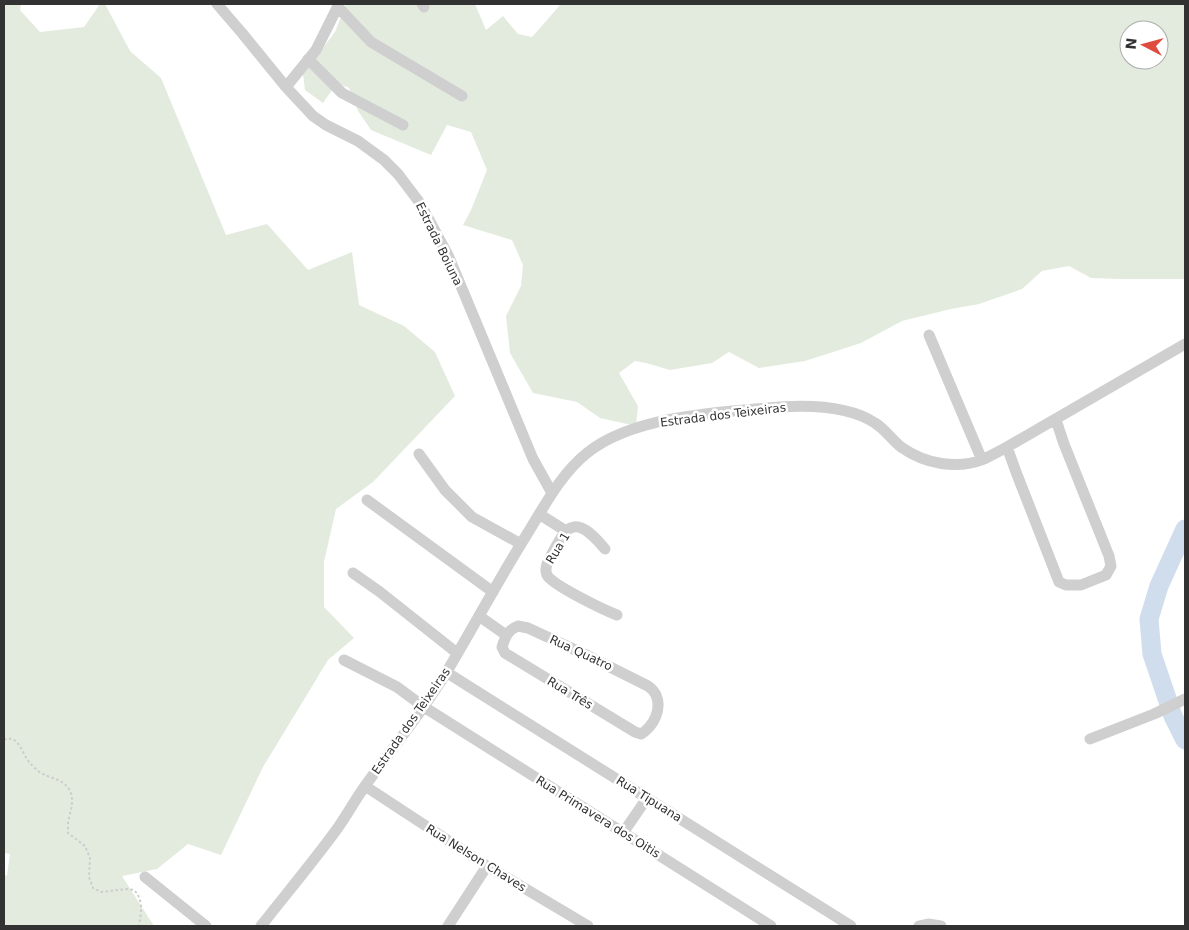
<svg xmlns="http://www.w3.org/2000/svg" width="1189" height="930" viewBox="0 0 1189 930" font-family="'DejaVu Sans',sans-serif">
<rect width="100%" height="100%" fill="#fff"/>
<path fill="#e3ebdf" fill-rule="evenodd" d="M4,4H21L20,10L40,32L84,27L100,4H105L130,51L161,78L226,235L267,224L308,270L352,252L359,305L404,326L435,352L455,396L373,482L336,509L324,562V607L354,638L328,660L263,767L221,855L188,844L157,869L122,876L154,926H4V876L7,875L10,854L4,853Z
M346,4H475L486,30L503,16L518,34L532,37L561,4H1185V279H1120L1091,278L1069,266L1042,271L1022,289L979,304L951,309L902,321L861,343L805,361L759,368L729,352L712,363L670,370L646,363L635,361L619,373L638,406L636,426L600,418L577,402L533,393L510,353L506,316L521,286L523,265L512,240L463,225L471,210L487,170L471,132L447,125L431,155L371,130L358,111L349,88L337,83L323,103L305,90L303,74L335,32ZM1129,30H1159V60H1129Z"/>
<g fill="none" stroke-linecap="round" stroke-linejoin="round">
<path stroke="#cfddec" stroke-width="19" d="M1185,529L1159,586L1149,619L1152,654L1173,716L1185,740"/>
<path stroke="#ccc" stroke-width="2" stroke-dasharray="2.5 2.5" stroke-linecap="butt" d="M4,740C19,733 22,755 30,763C33,766 37,771 41,773C52,779 64,779 70,791C75,802 70,811 68,822C68,825 68,830 68,833L85,846L90,858L89,877L93,888L101,892L127,889L134,890C144,900 141,913 139,926"/>
<path stroke="#cfcfcf" stroke-width="11" d="M217,4L242,33L286,87L313,116L326,125L358,141L384,160L398,174L420,203L448,255L533,459L552,493
M422,4L424,7
M338,7L371,42L462,96
M308,59L342,93L403,125
M286,87L316,50L339,4
M929,335L982,460
M1007,447L1016,472L1059,582L1066,585H1081L1106,575L1111,566L1109,556L1064,444L1056,420
M419,454L445,490L472,517L521,544
M367,500L493,592
M539,514L566,531
M605,549C598,541 585,525 574,527C572,527 569,529 567,530C562,534 550,557 547,564C546,567 545,571 547,575C552,585 604,610 617,615
M353,573L380,592L457,653
M479,616L506,635
M518,626L528,628L584,654L648,686C651,688 654,691 656,695C662,709 654,726 641,734L635,732L505,653L502,647C505,637 508,630 518,626Z
M344,660L397,687L424,707L771,926
M446,672L851,926
M1090,739L1154,714L1185,699
M365,786L487,866L588,926
M623,833L647,798
M145,877L206,926
M261,926C286,894 313,862 337,829C347,815 355,800 365,786C392,748 422,713 446,673C474,626 500,577 529,531C546,503 562,473 587,453C634,415 722,412 780,407C810,405 849,406 875,423C885,429 892,440 901,447C925,464 957,470 984,459C992,455 1000,451 1007,447L1185,344
M448,926L487,866
M919,926L928,924L941,926"/>
</g>
<g text-anchor="middle" dominant-baseline="central" stroke-width="5" stroke-linejoin="round" paint-order="stroke">
<g font-size="12" fill="#323232" stroke="#fff">
<text transform="translate(439 244) rotate(64)">Estrada Boiuna</text>
<text transform="translate(723 415) rotate(-7)">Estrada dos Teixeiras</text>
<text transform="translate(558 548) rotate(-59)">Rua 1</text>
<text transform="translate(581 653) rotate(25)">Rua Quatro</text>
<text transform="translate(570 693) rotate(31)">Rua Três</text>
<text transform="translate(411 721) rotate(-55)">Estrada dos Teixeiras</text>
<text transform="translate(649 799) rotate(32)">Rua Tipuana</text>
<text transform="translate(598 817) rotate(32)">Rua Primavera dos Oitis</text>
<text transform="translate(476 858) rotate(32)">Rua Nelson Chaves</text>
</g>
</g>
<rect width="1189" height="930" fill="none" stroke="#323232" stroke-width="10"/>
<g transform="translate(1144 45) rotate(276)"><circle r="24" fill="#ffffff" stroke="#adadad"/>
<path d="M0-4L9 19L0 12L-9 19Z" fill="#df4b3f"/>
<text y="-8" font-size="14" font-weight="bold" text-anchor="middle" fill="#323232">N</text>
</g>
</svg>
